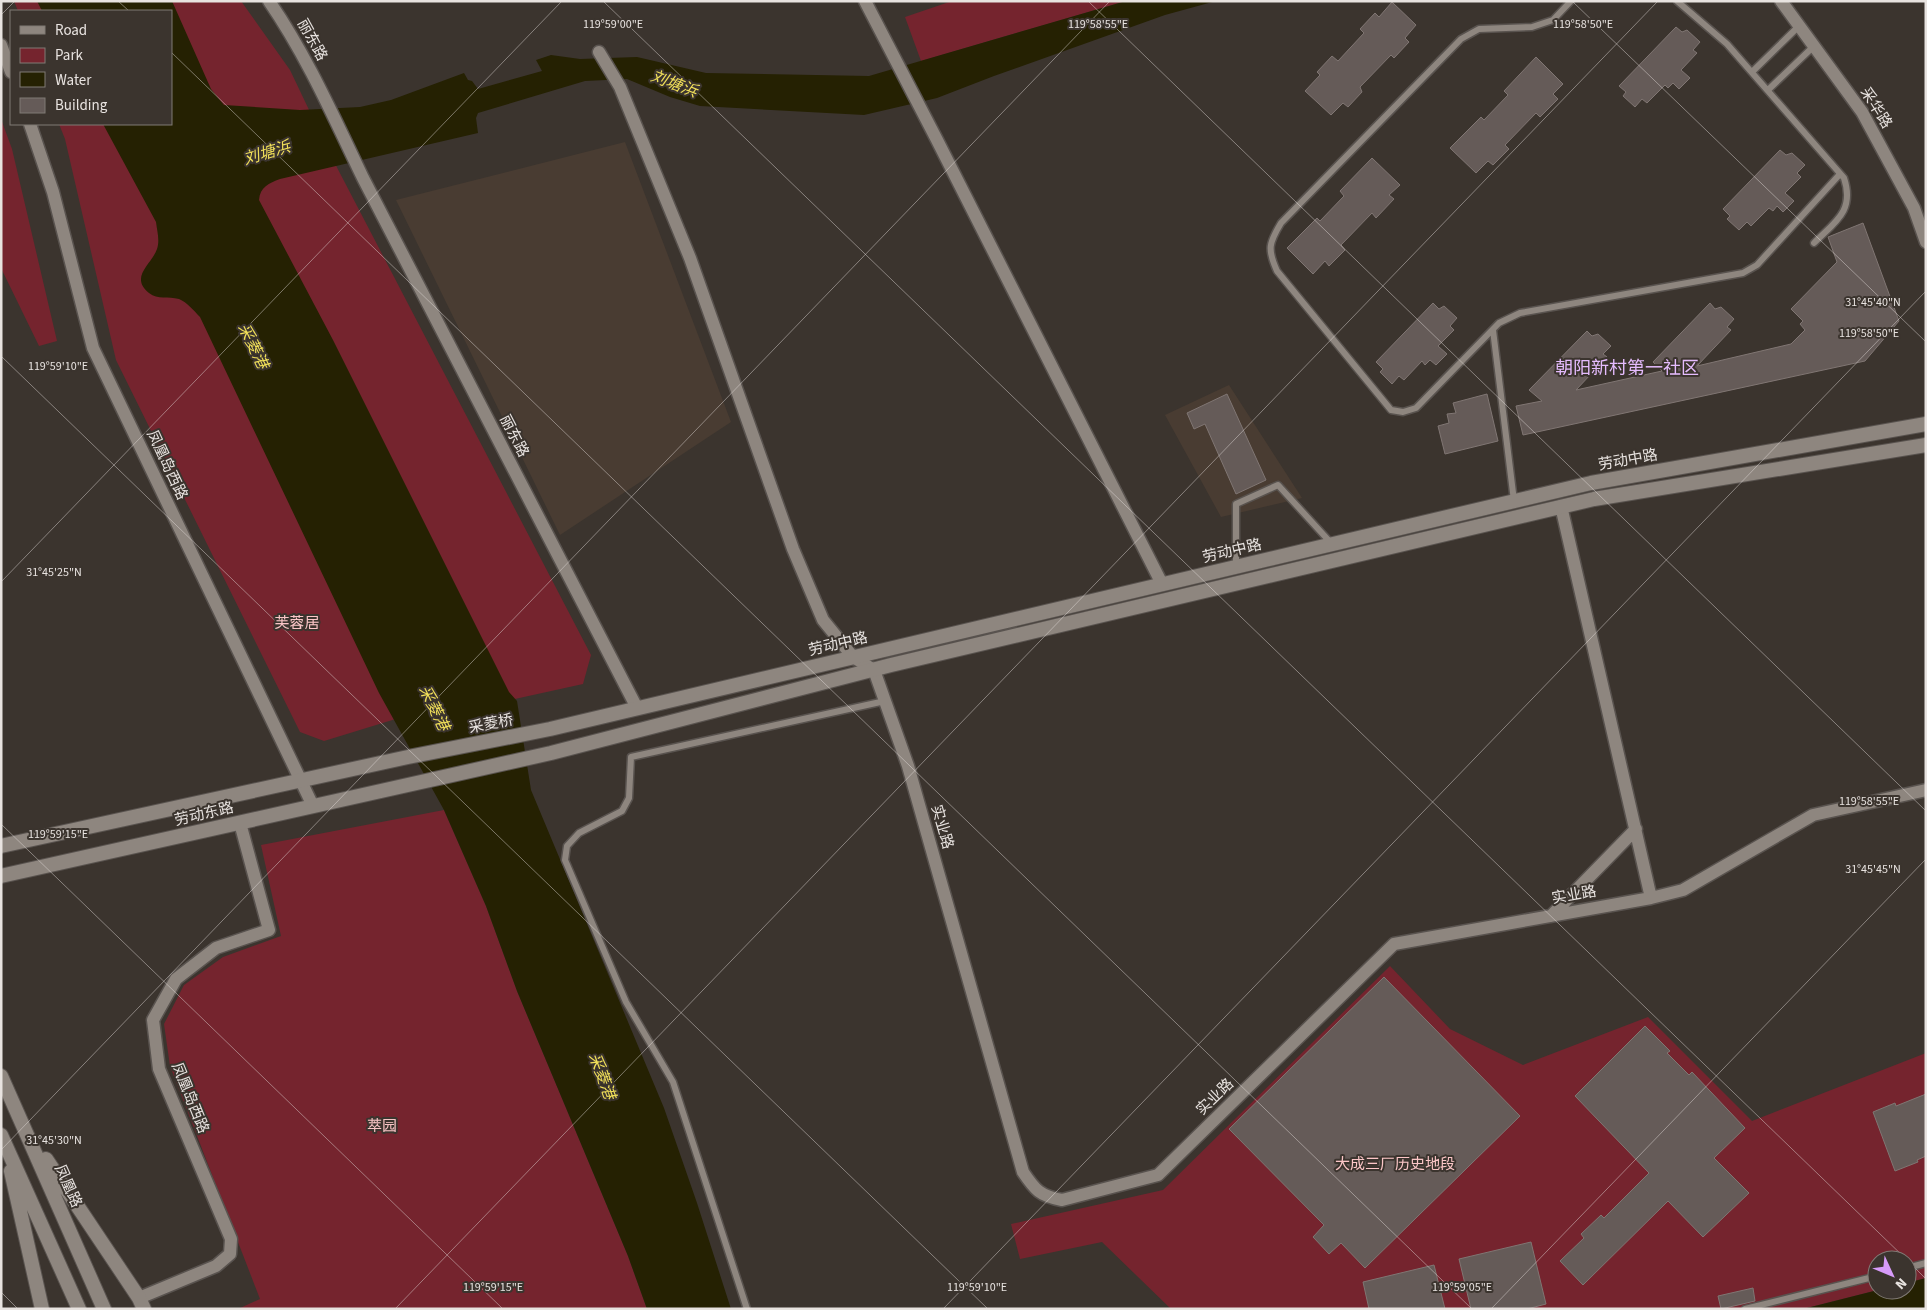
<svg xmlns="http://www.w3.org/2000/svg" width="1927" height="1310" viewBox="0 0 1927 1310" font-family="'Source Sans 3','Noto Sans SC',sans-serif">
<rect width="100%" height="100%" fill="#3b342e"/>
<path fill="#493c32" d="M625,142L731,422L560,535L396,200Z
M1229,385L1302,498L1221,517L1165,415Z"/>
<path fill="#75242e" d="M14,1H50L55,11H18Z
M140,1H241L290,70L331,156L591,655L583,684L488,705L171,11Z
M952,1H1126L921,61L905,17Z
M1,119L12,149L57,341L39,346L1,268Z
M59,124H115L412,714L324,741L300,732L116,360L65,139Z
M444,810L486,906L517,991L628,1256L647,1309H238L260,1299L170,1066L164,1024L184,985L223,957L281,936L261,845Z
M1390,966L1450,1029L1523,1065L1648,1017L1752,1121L1926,1053V1278L1907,1283V1260H1877L1878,1290L1803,1309H1171L1102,1242L1020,1259L1011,1224L1163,1190Z"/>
<path fill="#252102" d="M37,1H172L211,89L224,105L300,110L360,107L391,100L464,73L468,80L472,81L478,89L542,71L536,60L551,55L580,59L637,57L706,73L869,76L1126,1H1216L1165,15L994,76L937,98L864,115L700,106L670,97L627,79L585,81L478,113L476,118L478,133L280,179C269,183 260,187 259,200L333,340L509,692L517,701L531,790L664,1108L697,1203L731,1309H647L628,1256L517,991L486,906L444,810L379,693L200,317C194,311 187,302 179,299C168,296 158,300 149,293C129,277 152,264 157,249C160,240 157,231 156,222L103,124H171V11H42Z
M1926,1278V1309H1803L1878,1290H1907V1283Z"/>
<path fill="#655b58" stroke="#807673" d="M1392,2L1416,25L1405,38L1409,42L1394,58L1391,55L1360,87L1362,92L1348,107L1343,103L1331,115L1305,91L1320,75L1317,72L1332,56L1338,61L1364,33L1360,29L1375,13L1379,17Z
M1676,27L1682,32L1687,30L1700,42L1693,50L1697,53L1681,70L1690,78L1679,89L1673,83L1668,88L1665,85L1647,103L1642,99L1635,107L1623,96L1626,92L1619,86Z
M1536,57L1563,84L1553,94L1558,99L1540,117L1536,113L1505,145L1509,149L1493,165L1488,161L1476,173L1450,148L1481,117L1484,120L1508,95L1504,91Z
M1780,150L1786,155L1792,153L1805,165L1797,173L1801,177L1785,193L1794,201L1783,212L1777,206L1773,211L1769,208L1751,226L1747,222L1739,230L1727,219L1730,216L1723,209Z
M1372,158L1400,185L1389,195L1394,199L1376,218L1372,213L1341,245L1345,250L1329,266L1325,261L1313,274L1287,248L1317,218L1320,221L1344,196L1340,191Z
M1863,223L1899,321L1865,361L1523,435L1516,406L1542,401L1529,390L1587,331L1592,336L1598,334L1611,346L1603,354L1607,357L1576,390L1662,371L1653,362L1710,303L1715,309L1721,307L1734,319L1727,327L1731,330L1697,366L1791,344L1805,330L1800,324L1803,321L1791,309L1837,262L1828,237Z
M1433,303L1439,309L1444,306L1457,318L1450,326L1454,330L1438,346L1447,354L1436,365L1430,360L1425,365L1422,361L1404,380L1399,376L1392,384L1380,372L1383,369L1376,362Z
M1227,394L1266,480L1236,494L1205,424L1194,429L1187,413Z
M1487,394L1498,441L1445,454L1438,426L1449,423L1447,414L1456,413L1453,403Z
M1384,977L1520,1116L1365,1268L1341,1243L1329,1254L1313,1237L1324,1225L1229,1129Z
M1645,1026L1670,1051L1667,1053L1689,1075L1692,1072L1745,1128L1714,1158L1749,1193L1703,1237L1668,1201L1583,1285L1560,1261L1584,1238L1581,1234L1601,1215L1604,1218L1649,1173L1575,1096Z
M1926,1094V1156L1917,1160L1918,1162L1895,1171L1873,1112L1895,1103L1896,1106Z
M1531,1242L1546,1304L1527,1309H1471L1459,1259Z
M1434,1265L1445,1309H1369L1363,1282Z
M1753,1288L1755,1301L1721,1309L1718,1296Z"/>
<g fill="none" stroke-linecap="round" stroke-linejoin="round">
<defs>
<path id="service" d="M1571,1L1553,20L1532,27L1479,29L1461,39L1281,223C1269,243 1267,249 1277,271L1391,410L1403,412L1416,408L1499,323L1520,313L1743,273L1757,265L1840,174
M1677,1L1727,44L1844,178C1855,211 1835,222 1814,243
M1752,72L1799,26
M1768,90L1814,46
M1493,330L1514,501
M1236,567V504L1278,485L1331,543
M1907,1268L1926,1263
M747,1309L673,1082L626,1002L565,860L567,846L579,833L622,811L629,798L631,757L885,701
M1745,1309L1877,1276"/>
<path id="minor" d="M269,1C307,56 334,118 363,178L637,708
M865,1L937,140L1162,584
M1781,1L1862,112L1914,208L1926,242
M1,45L11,72
M599,52L620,87L690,258L793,549L823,620L853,657L874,670L908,766L1023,1172C1035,1190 1040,1196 1062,1200L1158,1175L1394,944L1651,898L1683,890L1813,815L1926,790
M30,124L53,192L93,348L313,806
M1561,506L1651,898
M1551,916L1636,829
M139,1298L216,1266L230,1254L231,1239L159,1069L153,1020L176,979L216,948L269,930L240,823"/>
<path id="secondary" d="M1,846L408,757L550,729L1591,483L1926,424
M1,876L551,753L891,665L1594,499L1926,445
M1,1076L104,1309
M1,1135L79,1309
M46,1159L139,1298L144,1309
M11,1171L42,1309"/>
</defs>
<use href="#service" stroke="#59534f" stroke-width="9"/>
<use href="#minor" stroke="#59534f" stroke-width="15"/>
<use href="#secondary" stroke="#59534f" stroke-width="16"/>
<use href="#service" stroke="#8e867f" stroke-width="6"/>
<use href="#minor" stroke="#8e867f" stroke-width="12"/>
<use href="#secondary" stroke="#8e867f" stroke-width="14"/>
</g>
<path fill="none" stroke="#e8e3e0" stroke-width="1" stroke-opacity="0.45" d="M118,1L129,11M603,1L1907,1260M1088,1L1926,811M1572,1L1926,342M1,15L15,1M171,52L1472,1309M1,356L988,1309M1,582L562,1M1,824L503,1309M1,1150L1110,1M1907,1260L1926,1279M1,1292L18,1309M395,1309L1658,1M943,1309L1926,291M1491,1309L1926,859"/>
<g text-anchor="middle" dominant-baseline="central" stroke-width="4" stroke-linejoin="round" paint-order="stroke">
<g font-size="15" fill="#e8e3e0" stroke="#3b342e">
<text transform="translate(312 40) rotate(61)">丽东路</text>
<text transform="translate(1876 108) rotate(58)">采华路</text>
<text transform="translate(514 436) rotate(63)">丽东路</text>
<text transform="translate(1628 460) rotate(-10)">劳动中路</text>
<text transform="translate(167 465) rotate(65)">凤凰岛西路</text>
<text transform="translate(1232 551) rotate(-13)">劳动中路</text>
<text transform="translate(838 644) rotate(-13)">劳动中路</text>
<text transform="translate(491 724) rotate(-11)">采菱桥</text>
<text transform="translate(204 814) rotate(-13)">劳动东路</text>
<text transform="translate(942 827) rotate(74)">实业路</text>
<text transform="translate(1574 895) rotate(-10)">实业路</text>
<text transform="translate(1215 1097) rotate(-44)">实业路</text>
<text transform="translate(190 1098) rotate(68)">凤凰岛西路</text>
<text transform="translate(68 1186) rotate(66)">凤凰路</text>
</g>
<g font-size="15" fill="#fbc6c7" stroke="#3b342e">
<text x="297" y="623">芙蓉居</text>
<text x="382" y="1126">萃园</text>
<text x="1395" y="1164">大成三厂历史地段</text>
</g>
<g font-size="16" font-style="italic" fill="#f0df59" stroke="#3b342e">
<text transform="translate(674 84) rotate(21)">刘塘浜</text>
<text transform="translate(267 153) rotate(-16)">刘塘浜</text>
<text transform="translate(253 346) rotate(64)">采菱港</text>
<text transform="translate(434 708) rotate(64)">采菱港</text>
<text transform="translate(602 1076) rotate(70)">采菱港</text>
</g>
<g font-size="18" fill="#e5bcfe" stroke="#3b342e">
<text x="1627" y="368">朝阳新村第一社区</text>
</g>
</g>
<g font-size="12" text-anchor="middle" fill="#e8e3e0" stroke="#3b342e" stroke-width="4" stroke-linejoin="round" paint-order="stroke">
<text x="613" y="28">119°59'00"E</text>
<text x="1098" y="28">119°58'55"E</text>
<text x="1583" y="28">119°58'50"E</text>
<text x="1873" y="306">31°45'40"N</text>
<text x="1869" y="337">119°58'50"E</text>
<text x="58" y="370">119°59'10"E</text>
<text x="54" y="576">31°45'25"N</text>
<text x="1869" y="805">119°58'55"E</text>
<text x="58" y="838">119°59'15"E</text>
<text x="1873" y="873">31°45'45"N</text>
<text x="54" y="1144">31°45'30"N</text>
<text x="493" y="1291">119°59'15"E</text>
<text x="977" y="1291">119°59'10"E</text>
<text x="1462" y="1291">119°59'05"E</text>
</g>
<rect width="1927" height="1310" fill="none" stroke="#e8e3e0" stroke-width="5"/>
<rect x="10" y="10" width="162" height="115" fill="#3b342e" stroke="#807a75"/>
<rect x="20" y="26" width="25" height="8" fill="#8e867f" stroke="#807a75"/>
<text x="55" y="35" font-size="15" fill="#e8e3e0">Road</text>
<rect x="20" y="48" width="25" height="15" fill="#75242e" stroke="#807a75"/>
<text x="55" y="60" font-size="15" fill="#e8e3e0">Park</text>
<rect x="20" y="72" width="25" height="15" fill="#252102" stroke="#807a75"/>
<text x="55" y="85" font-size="15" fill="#e8e3e0">Water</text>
<rect x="20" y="98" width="25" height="15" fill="#655b58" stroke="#807a75"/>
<text x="55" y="110" font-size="15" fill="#e8e3e0">Building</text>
<g transform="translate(1892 1275) rotate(134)"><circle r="24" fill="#3b342e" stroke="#807a75"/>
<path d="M0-4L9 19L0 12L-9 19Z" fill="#d79bf9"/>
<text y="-8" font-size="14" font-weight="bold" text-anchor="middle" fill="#e8e3e0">N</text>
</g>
</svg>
